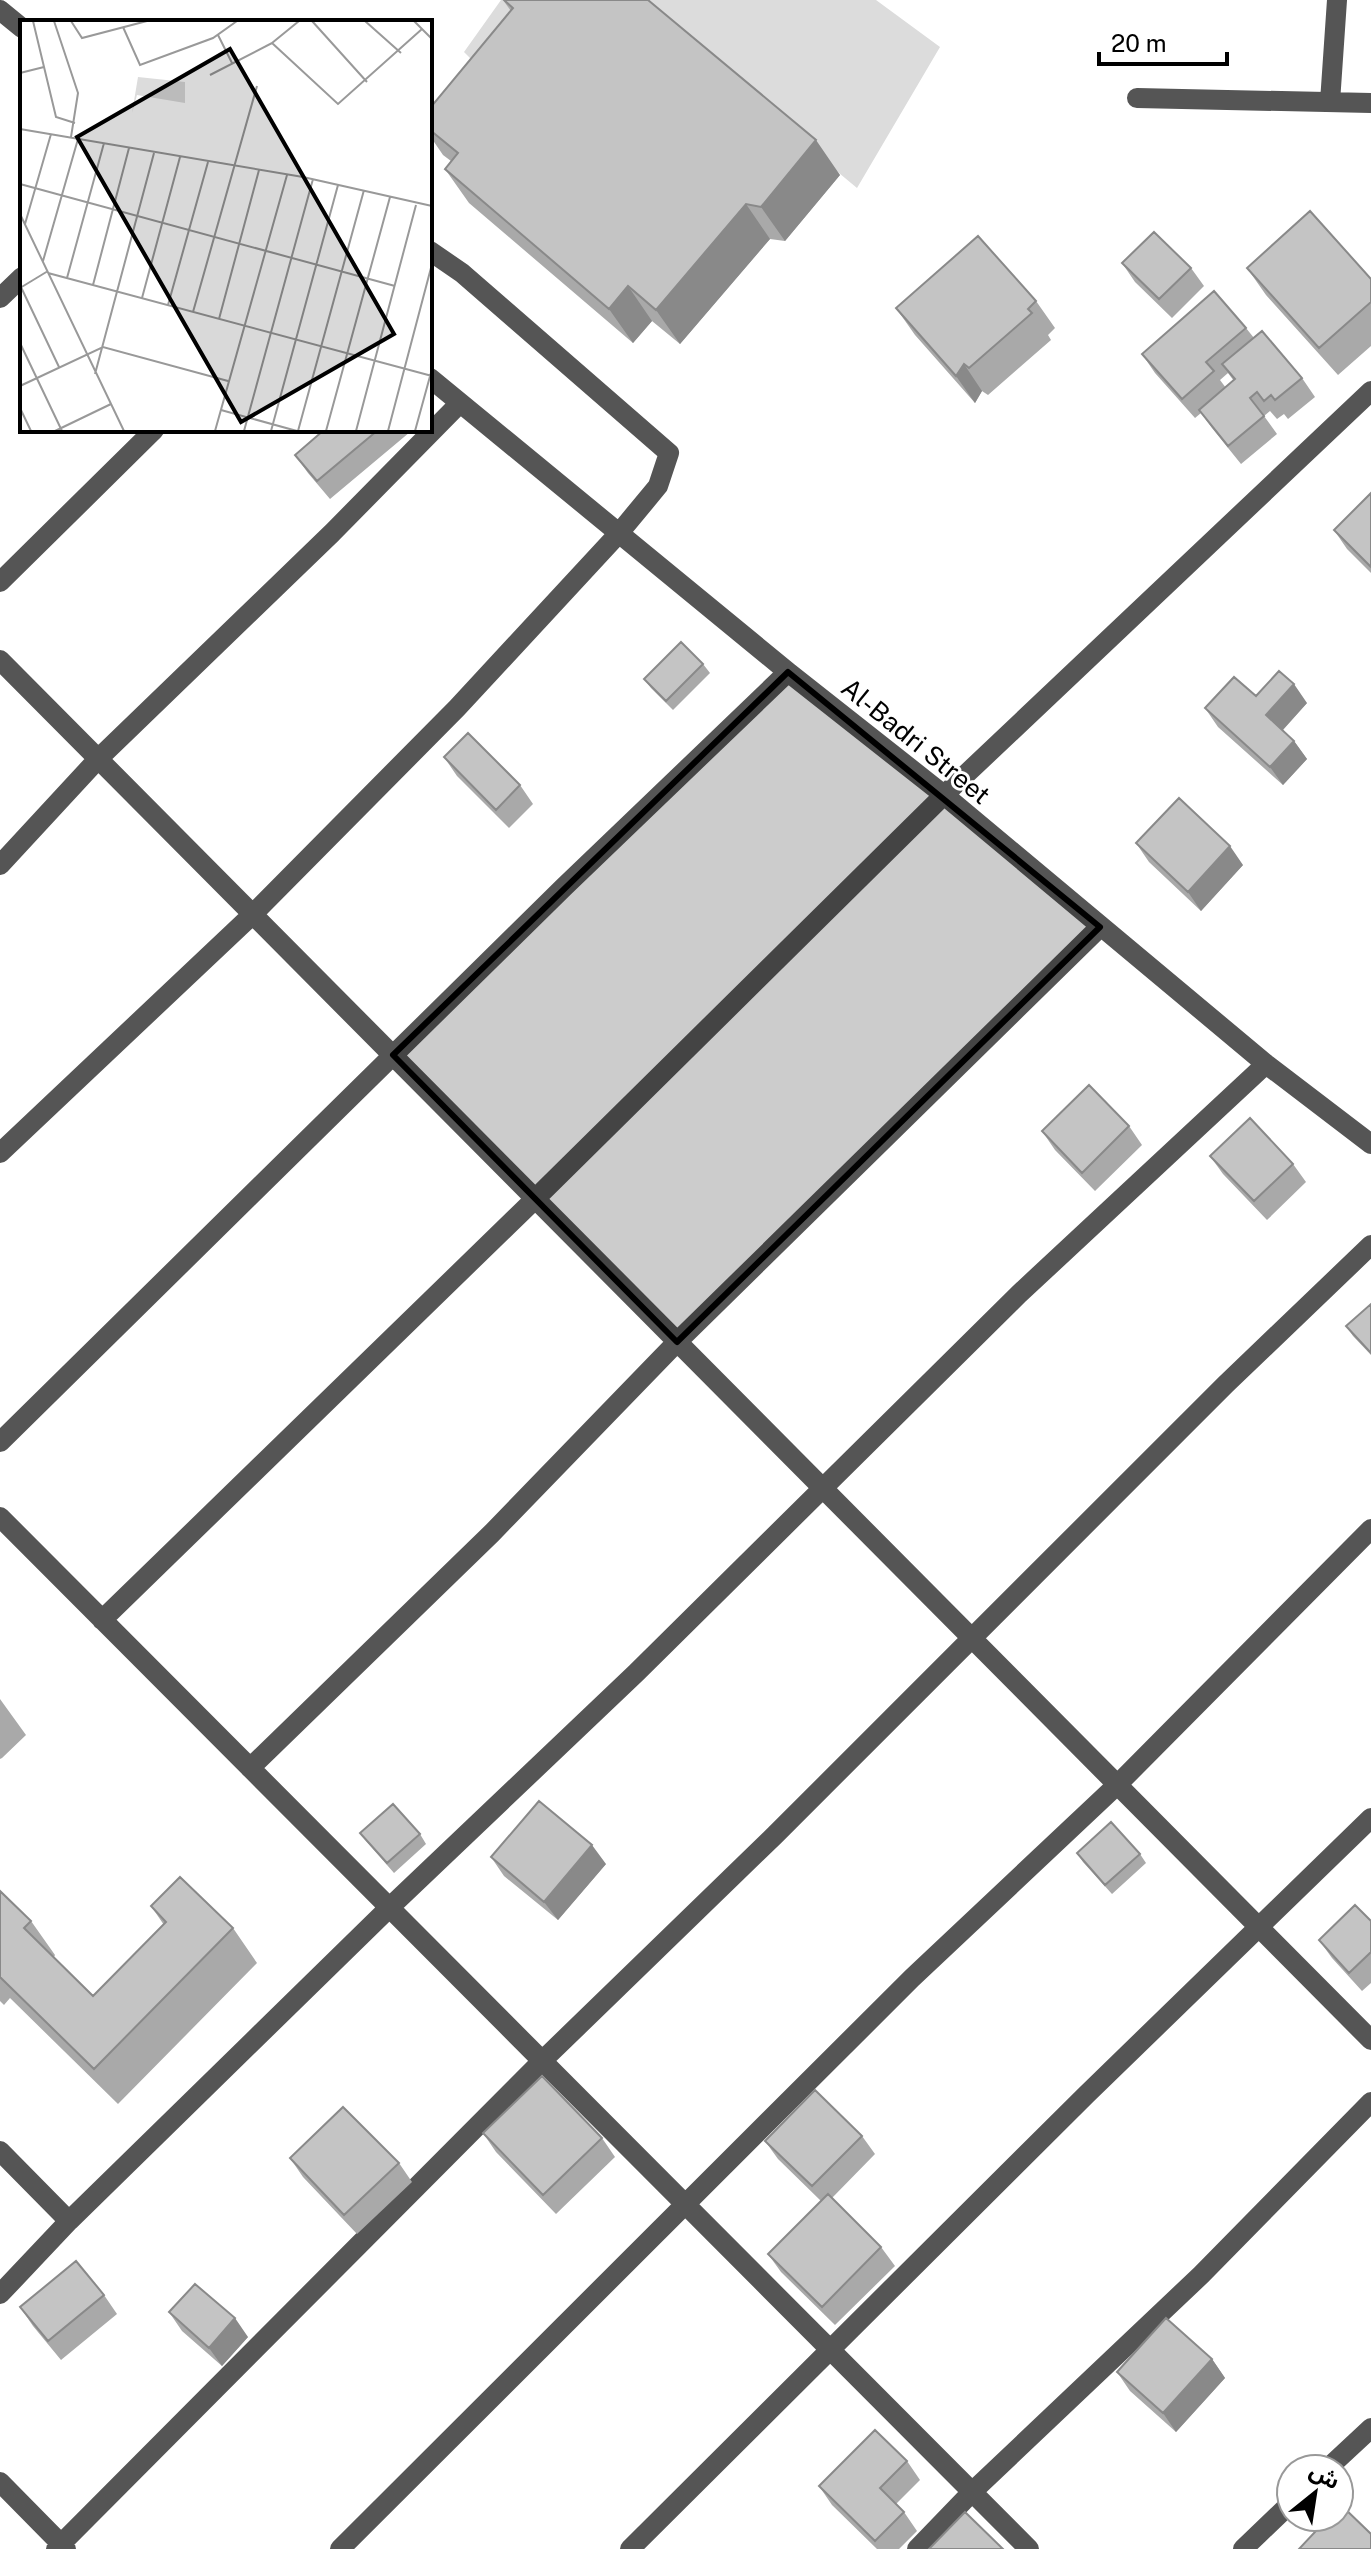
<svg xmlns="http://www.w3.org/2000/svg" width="1371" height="2549" viewBox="0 0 1371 2549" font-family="'Public Sans','Noto Sans Arabic',sans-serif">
<rect width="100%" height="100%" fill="#fff"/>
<path fill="#dcdcdc" d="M501,0H531L480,68L464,52Z
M631,0H876L940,47L857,188Z"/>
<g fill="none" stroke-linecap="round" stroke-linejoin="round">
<path stroke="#555" stroke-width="20" d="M0,10L22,28
M1137,98L1371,103
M1330,102L1337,0
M0,298L22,277
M430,378L788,672L944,795L1266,1064L1371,1144
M0,582L154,430
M0,660L1371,2040
M0,865L98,759L332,533L459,404
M0,1153L253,914L457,708L620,532L658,486L669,453L462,273L430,251
M0,1442L564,887L788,672
M0,1517L1029,2549
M102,1620L535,1199L944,795L1371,391
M250,1768L492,1533L677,1342L1100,927
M0,2151L69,2221
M0,2294L69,2221L389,1908L636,1673L1019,1294L1266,1064
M1327,2469L1371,2428
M0,2482L66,2549
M56,2549L542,2061L775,1835L1226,1384L1371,1245
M340,2549L912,1978L1117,1785L1371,1529
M630,2549L1086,2095L1371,1818
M917,2549L972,2492L1201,2275L1371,2102
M1243,2549L1291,2503"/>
</g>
<path fill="#a9a9a9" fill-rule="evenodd" d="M503,0L840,175L785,241L770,239L680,344L652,321L633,343L469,203L445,169L451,161L443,155L430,136V108L511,11Z
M1122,263L1191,268L1204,286L1172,318L1135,282Z
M1247,268L1371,279V346L1338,375L1266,295Z
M1036,301L1055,328L1048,335L1051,340L988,395L982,391L975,403L915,335L896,308Z
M1246,328L1254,338L1302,378L1315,397L1288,419L1284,414L1277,419L1270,411L1264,416L1277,434L1241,464L1212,428L1201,413L1195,418L1155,373L1142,354ZM1228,373L1234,381L1226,388L1220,380Z
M324,430H409L410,432L330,499L308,473L295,455Z
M1371,493V573L1347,549L1334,530Z
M703,664L710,673L673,710L651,688L644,679Z
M1256,696L1307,703L1283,730L1294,741L1307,759L1283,785L1218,727L1205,708Z
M444,757L520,785L533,804L509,828L457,776Z
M1136,843L1243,865L1201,911L1149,862Z
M1129,1126L1142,1145L1095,1191L1055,1150L1042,1131Z
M1210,1156L1293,1164L1306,1182L1267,1220L1223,1174Z
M1371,1304V1355L1353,1336L1346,1326Z
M0,1699L26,1735L2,1758L0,1759Z
M360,1833L420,1834L426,1844L394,1873L367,1842Z
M1077,1853L1140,1854L1146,1863L1112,1894L1083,1862Z
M491,1857L606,1864L558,1920L504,1876Z
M0,1891L31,1921L55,1955L54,1957L93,1996L164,1925L151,1906L233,1928L257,1963L118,2104L10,1998L4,2005L0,2001Z
M1371,1921V1983L1362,1991L1332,1958L1319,1940Z
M483,2133L602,2138L615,2157L556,2214L496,2152Z
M862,2136L875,2154L832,2198L881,2247L895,2266L835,2325L781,2272L768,2254L821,2201L778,2159L765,2141Z
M290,2158L399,2163L412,2182L357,2234L303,2177Z
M104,2295L117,2314L61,2360L33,2326L20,2307Z
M169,2312L248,2337L222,2366L182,2331Z
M1212,2359L1225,2378L1176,2432L1130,2391L1117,2372Z
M907,2461L920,2480L896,2504L904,2512L917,2531L899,2549H877L832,2505L819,2486Z"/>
<path fill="#898989" d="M816,140L840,175L785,241L761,207Z
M746,204L770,239L680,344L656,310Z
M628,286L652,321L633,343L609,309Z
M964,364L982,391L975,403L956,376Z
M1294,684L1307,703L1279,734L1266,715Z
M1294,741L1307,759L1283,785L1270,767Z
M1230,846L1243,865L1201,911L1188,892Z
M592,1845L606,1864L558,1920L544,1902Z
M235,2318L248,2337L222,2366L209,2348Z
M1212,2359L1225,2378L1176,2432L1163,2413Z"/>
<path fill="#c4c4c4" stroke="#898989" stroke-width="2" d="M504,0H648L816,140L761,207L746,204L656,310L628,286L609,309L445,169L458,153L430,130V108L513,8Z
M1310,211L1371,279V302L1319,348L1247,268Z
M1154,232L1191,268L1159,299L1122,263Z
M978,236L1036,301L1028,309L1032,313L969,368L964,364L956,376L896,308Z
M1214,291L1246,328L1206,362L1214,371L1182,399L1142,354Z
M1262,331L1302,378L1275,400L1271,395L1264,401L1257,392L1250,398L1264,416L1228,446L1199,410L1235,379L1222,364Z
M324,430H378L317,481L295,455Z
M1371,493V567L1334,530Z
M681,642L703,664L666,701L644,679Z
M1279,671L1294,684L1266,715L1294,741L1270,767L1205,708L1234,677L1256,696Z
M468,733L520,785L496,810L444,757Z
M1179,798L1230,846L1188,892L1136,843Z
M1089,1085L1129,1126L1082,1173L1042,1131Z
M1250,1118L1293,1164L1254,1201L1210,1156Z
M1371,1304V1353L1346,1326Z
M539,1801L592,1845L544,1902L491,1857Z
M393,1804L420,1834L387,1863L360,1833Z
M1111,1822L1140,1854L1105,1885L1077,1853Z
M180,1877L233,1928L94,2069L0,1977V1891L31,1921L24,1928L93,1996L166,1922L151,1906Z
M1355,1905L1371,1921V1952L1349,1973L1319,1940Z
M542,2076L602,2138L543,2195L483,2133Z
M815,2090L862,2136L812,2186L765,2141Z
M343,2107L399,2163L344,2215L290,2158Z
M828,2194L881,2247L822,2307L768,2254Z
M76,2261L104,2295L48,2341L20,2307Z
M195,2284L235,2318L209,2348L169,2312Z
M1166,2318L1212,2359L1163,2413L1117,2372Z
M875,2430L907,2461L880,2488L904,2512L875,2541L819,2486Z
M1341,2505L1371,2534V2549H1299L1329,2517H1339V2507Z
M965,2512L1003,2549H929Z"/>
<path fill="#000" fill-opacity="0.2" stroke="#000" stroke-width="6" stroke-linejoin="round" d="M788,672L1100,927L677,1342L393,1055Z"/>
<g text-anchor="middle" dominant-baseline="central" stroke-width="6" stroke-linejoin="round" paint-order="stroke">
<g font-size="26" fill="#000" stroke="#fff">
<text transform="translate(916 741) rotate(39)">Al-Badri Street</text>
</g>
</g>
<g transform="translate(20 20)">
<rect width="412" height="412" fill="#fff"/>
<path d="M118,57L165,62V83L117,75L112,93Z" fill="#dcdcdc"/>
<path fill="none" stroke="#999" stroke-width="2" d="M13,1L36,97L55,103M34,1L58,73L51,117M51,1L62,18L127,1M292,1L347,62M345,1L381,33M394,1L412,19M103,7L120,45L193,18L217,1M198,15L212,43M252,23L279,1M0,53L24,47M190,55L252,23L318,84L402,9M0,109L283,157L412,186M0,164L375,266M0,194L104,411M5,204L31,114M23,241L58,119M28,253L412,356M47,258L84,123M0,265L39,347M73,265L109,128M0,268L28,251M122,278L160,137M148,285L188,142M173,292L237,66M199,299L239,150M0,323L42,411M75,354L134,133M0,366L83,327L208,361M0,388L11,411M201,390L277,411M35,411L91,384M195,411L267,155M224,411L293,159M251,411L318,165M278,411L344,170M306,411L370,177M336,411L396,185M368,411L412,244M395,411L412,349"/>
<path fill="#000" fill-opacity="0.15" stroke="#000" stroke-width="4" d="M210,29L374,314L221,402L57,117Z"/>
<rect width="412" height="412" fill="none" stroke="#000" stroke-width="4"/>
</g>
<g transform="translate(1315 2493) rotate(30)"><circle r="38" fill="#ffffff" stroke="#999999" stroke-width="2"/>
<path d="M0-6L14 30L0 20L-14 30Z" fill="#000000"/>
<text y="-12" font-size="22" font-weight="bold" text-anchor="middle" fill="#000000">ش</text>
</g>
<path d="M1099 52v12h128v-12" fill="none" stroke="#000000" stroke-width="4"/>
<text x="1111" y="52" font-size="24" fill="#000000" stroke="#ffffff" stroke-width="6" paint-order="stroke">20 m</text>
</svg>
